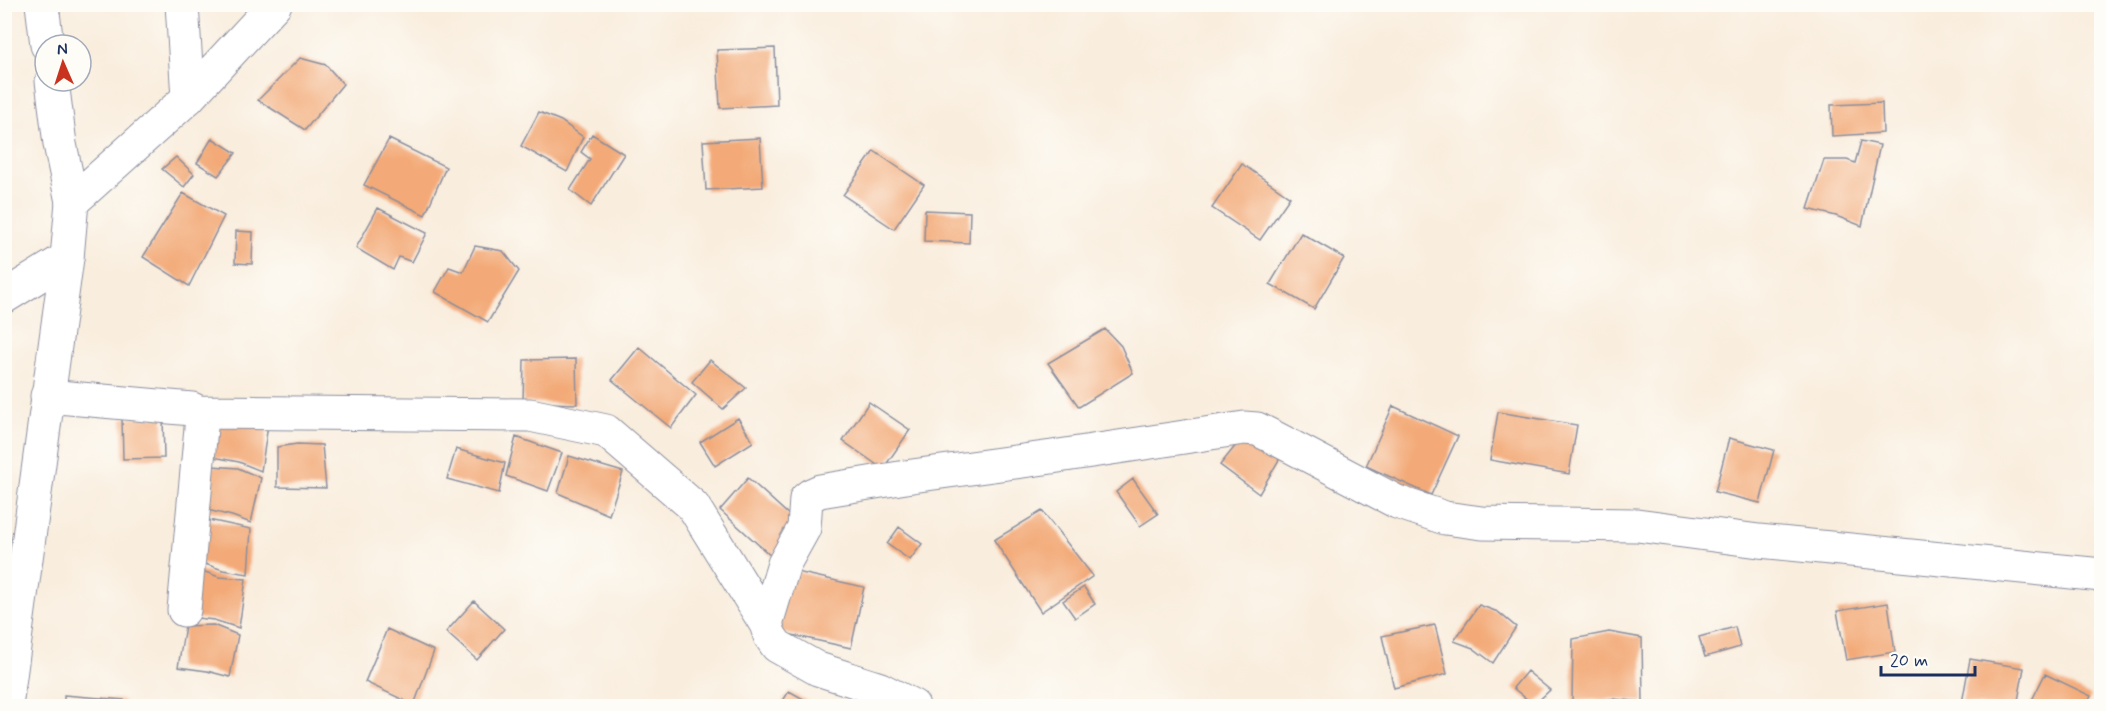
<svg xmlns="http://www.w3.org/2000/svg" width="2106" height="711" viewBox="0 0 2106 711" font-family="Mynerve,sans-serif">
<rect width="100%" height="100%" fill="#fdfcf7"/>
<filter id="ink" filterUnits="userSpaceOnUse"><feTurbulence type="fractalNoise" baseFrequency=".0167" numOctaves="2"/><feDisplacementMap in="SourceGraphic" scale="12" xChannelSelector="R" yChannelSelector="G"/><feConvolveMatrix kernelMatrix="1 2 1 2 8 2 1 2 1" color-interpolation-filters="sRGB"/></filter>
<filter id="wash" filterUnits="userSpaceOnUse"><feTurbulence type="fractalNoise" baseFrequency=".008" numOctaves="4" result="noise"/><feDisplacementMap in="SourceGraphic" scale="24" xChannelSelector="R" yChannelSelector="G"/><feGaussianBlur stdDeviation="1.35" result="paint"/><feColorMatrix in="noise" values="0 0 0 0 0 0 0 0 0 0 0 0 0 0 0 0 0 1.4 0 .05"/><feComposite in="paint" operator="in"/></filter>
<g filter="url(#wash)">
<rect width="100%" height="100%" fill="#f9eddd"/>
<g id="blocks">
<path fill="#f3aa78" d="M775,48L777,105L720,108L717,50Z
M300,58L326,65L343,84L305,130L258,100Z
M1882,103L1883,133L1832,136L1831,105Z
M539,112L561,121L583,137L567,172L521,146Z
M592,134L624,154L591,206L570,190L590,159L581,152Z
M212,138L236,153L218,176L197,163Z
M760,138L763,187L706,190L703,141Z
M389,139L446,167L425,215L364,185Z
M1861,141L1880,145L1862,226L1836,216L1808,209L1824,160H1847L1855,163Z
M874,151L924,185L894,229L843,195Z
M176,157L194,174L184,187L162,169Z
M1242,164L1290,197L1260,240L1212,208Z
M183,193L224,216L189,286L143,257Z
M378,208L427,233L412,262L399,257L393,270L356,248Z
M925,210L970,212L969,243L924,241Z
M236,231L253,232L252,264L235,263Z
M1301,233L1344,258L1314,309L1270,284Z
M475,246L503,251L519,271L488,322L435,292L449,267L463,272Z
M1105,329L1121,346L1133,373L1079,407L1048,363Z
M639,347L696,395L671,428L612,380Z
M576,359L577,404L523,402L524,360Z
M710,360L746,388L723,409L692,382Z
M869,402L910,430L883,469L843,441Z
M1393,406L1458,436L1431,495L1366,466Z
M1498,412L1577,425L1569,474L1490,460Z
M219,416L268,425L261,471L239,462L213,457Z
M163,417L164,458L123,459L122,418Z
M738,418L753,442L715,466L700,442Z
M1245,434L1280,458L1259,494L1220,465Z
M516,437L562,453L548,491L506,476Z
M1729,438L1774,450L1760,503L1715,492Z
M297,444L322,445L326,488L277,487V447Z
M456,449L505,463L499,493L447,479Z
M569,456L623,472L609,515L558,493Z
M212,466L238,468L261,478L251,523L232,516L203,509Z
M748,478L800,525L772,557L720,510Z
M1133,479L1158,514L1140,526L1116,492Z
M1042,511L1093,576L1041,612L994,540Z
M204,519L251,529L248,574L223,570L196,561Z
M899,527L922,544L910,560L887,544Z
M197,569L219,577L246,579L239,628L214,620L189,617Z
M788,570L864,587L851,648L774,631Z
M1084,587L1095,604L1075,618L1063,601Z
M474,601L504,629L477,660L446,632Z
M1888,603L1895,652L1846,660L1837,611Z
M1479,605L1498,612L1516,627L1493,663L1473,648L1454,641Z
M213,625L238,635L230,677L207,671L178,667L185,626Z
M1435,625L1447,674L1394,688L1382,636Z
M1735,627L1740,647L1705,657L1699,637Z
M387,629L434,651L414,705L365,682Z
M1609,632L1642,638L1643,702L1613,699L1572,701L1573,639Z
M1970,659L2024,668L2017,706H1986L1962,703Z
M1527,671L1550,690L1534,705L1513,688Z
M2045,674L2091,696L2086,706H2029Z
M789,691L807,701L803,706H785L781,704Z
M64,695L124,700L123,706H64Z"/>
</g>
</g>
<g filter="url(#ink)">
<use href="#blocks" fill-opacity="0" stroke="#8a8e9e" stroke-width="1.5"/>
<g fill="none" stroke-linecap="round" stroke-linejoin="round">
<defs>
<path id="minor" d="M42,4L47,45
M182,4L188,98
M52,81L60,144L72,202
M4,297L67,258
M47,396L192,409L198,412L202,417L184,610
M198,412L530,415L606,431L693,506L766,624
M913,706L880,689L818,669L777,646L770,636L766,624L784,564L804,528L806,499L811,495L820,491L912,476L1052,457L1244,428L1257,429L1277,439L1397,502L1445,518L1482,523L1637,525L1759,541L2102,575"/>
<path id="major" d="M6,706L67,258L72,202L188,98L275,4"/>
</defs>
<use href="#minor" stroke="#8a8e9e" stroke-width="35"/>
<use href="#major" stroke="#8a8e9e" stroke-width="35"/>
<use href="#minor" stroke="#fff" stroke-width="33"/>
<use href="#major" stroke="#fff" stroke-width="33"/>
</g>
</g>
<rect width="2106" height="711" fill="none" stroke="#fdfcf7" stroke-width="24"/>
<g transform="translate(63 63) rotate(357)"><circle r="28" fill="#fdfcf7" stroke="#a3aaba" stroke-width="1.5"/>
<path d="M0-4.5L10 22L0 15L-10 22Z" fill="#c8321e"/>
<text y="-9" font-size="16" font-weight="bold" text-anchor="middle" fill="#1b2f5e">N</text>
</g>
<path d="M1881 666v9h94v-9" fill="none" stroke="#1b2f5e" stroke-width="3"/>
<text x="1890" y="666" font-size="18" fill="#1b2f5e" stroke="#fdfcf7" stroke-width="4.5" paint-order="stroke">20 m</text>
</svg>
